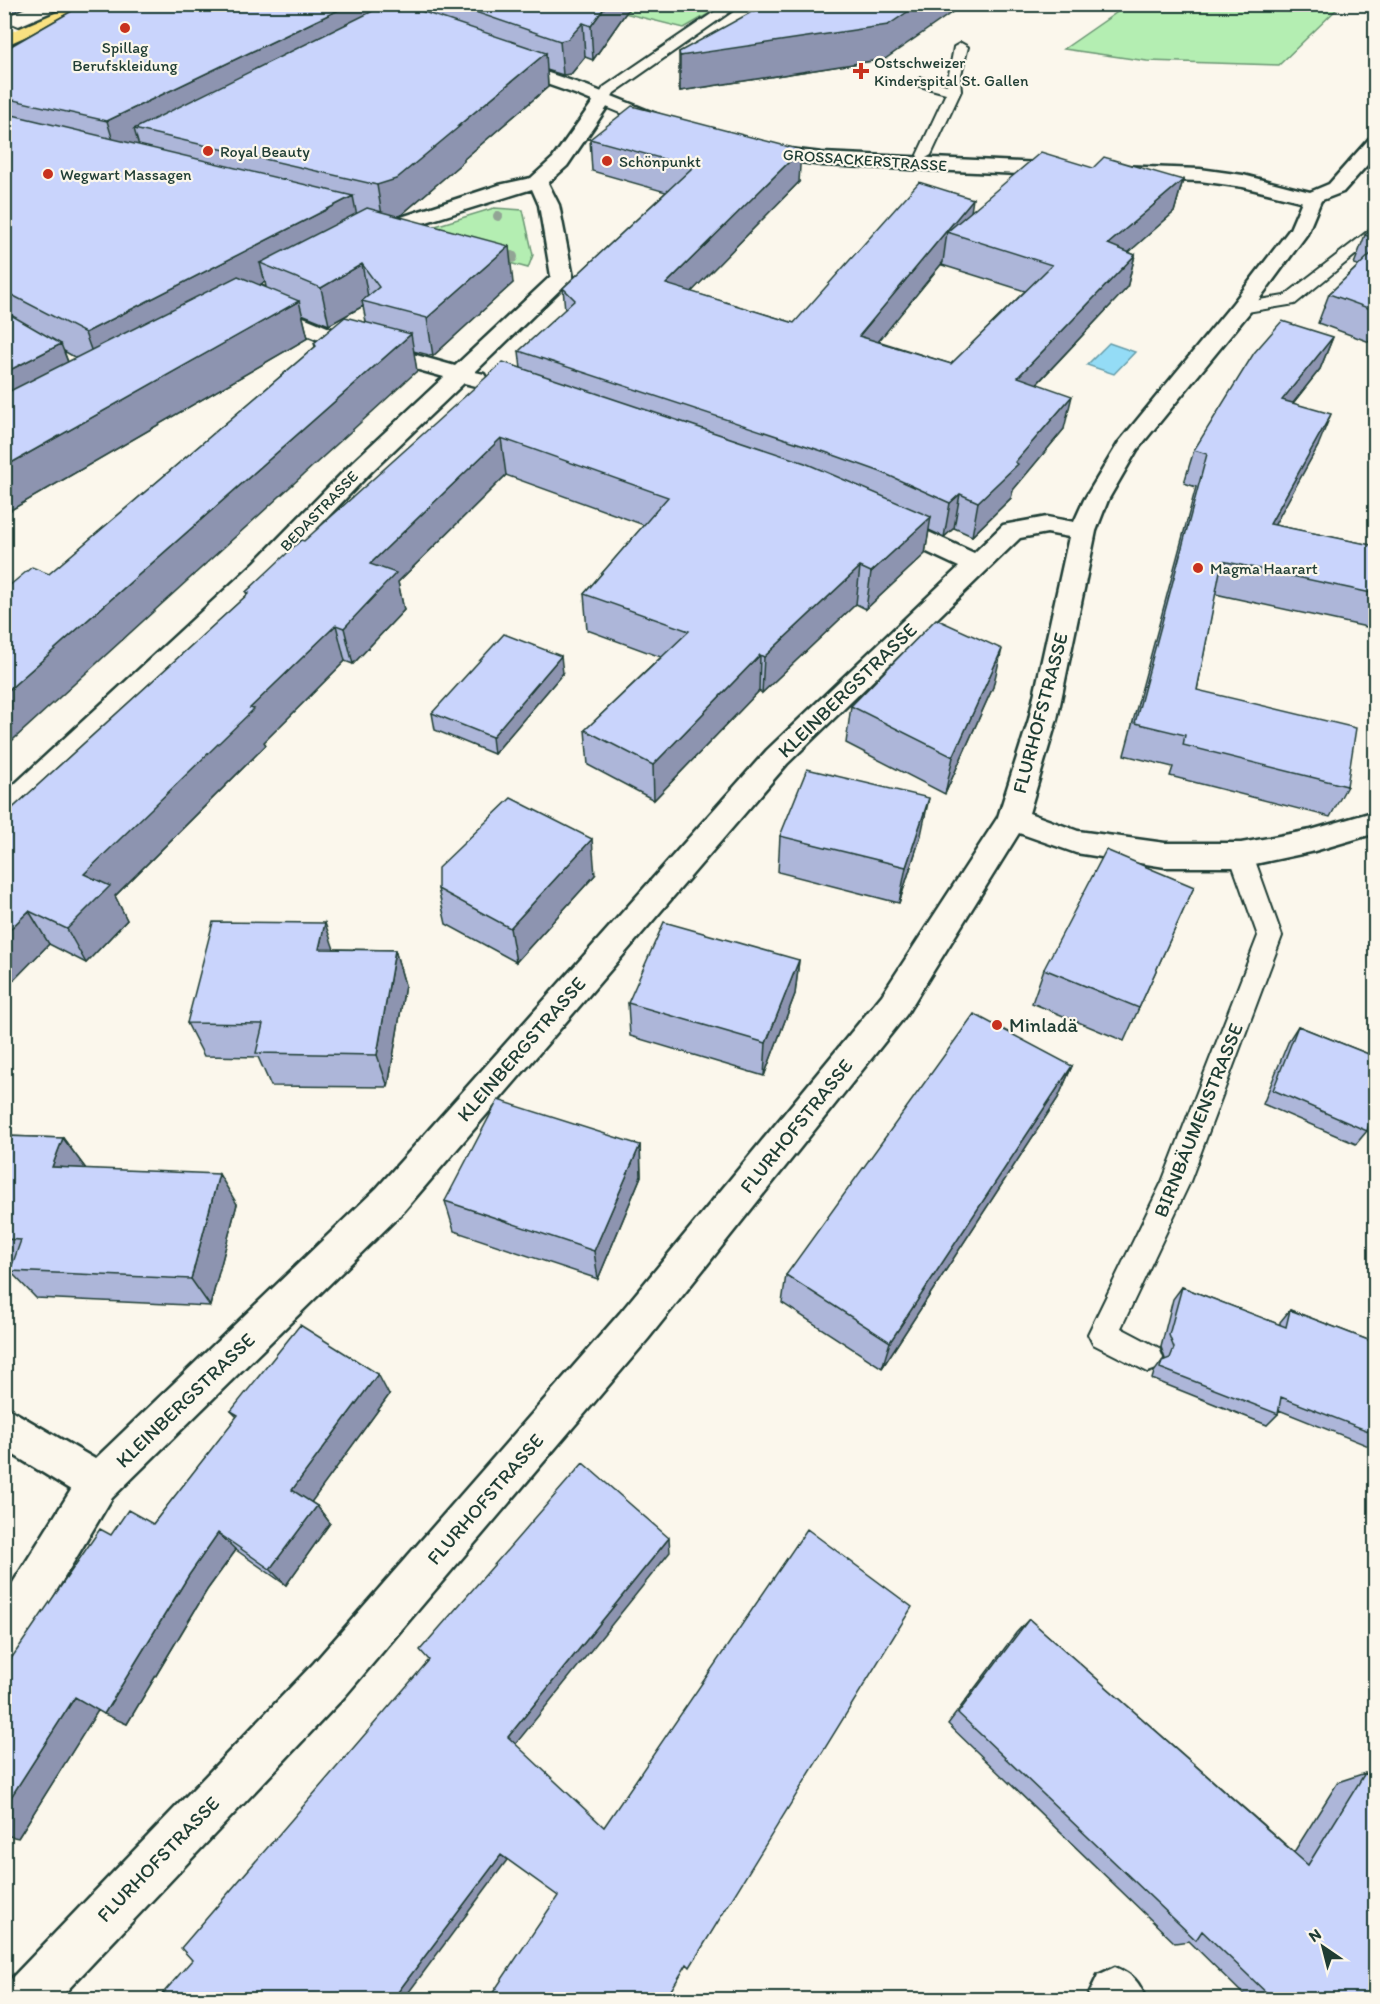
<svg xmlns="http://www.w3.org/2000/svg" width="1380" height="2004" viewBox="0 0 1380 2004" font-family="Itim,sans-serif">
<rect width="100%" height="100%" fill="#fbf7ec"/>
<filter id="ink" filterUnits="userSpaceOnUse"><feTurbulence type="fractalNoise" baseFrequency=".0167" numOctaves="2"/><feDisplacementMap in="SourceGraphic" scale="12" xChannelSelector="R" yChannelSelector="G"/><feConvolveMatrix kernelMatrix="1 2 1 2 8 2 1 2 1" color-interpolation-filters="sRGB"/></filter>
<g filter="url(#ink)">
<path fill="#b4eeb2" stroke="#6a9673" stroke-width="1.5" d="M1129,4H1341V5L1279,65L1147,61L1064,49Z
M626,5H724L684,28L616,11Z
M494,208L523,210L533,255L528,268L406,235Z"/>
<path fill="#94dcf6" stroke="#659ca8" stroke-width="1.5" d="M1109,343L1135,352L1114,374L1087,365Z"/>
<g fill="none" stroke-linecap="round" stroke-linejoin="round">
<defs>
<path id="service" d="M726,4L737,7L614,93L608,103H598L596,100L604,87Z
M4,22L26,31L28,34L21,38L4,31Z
M961,43L968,47L960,78L961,91L931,155L924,159L919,158L917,155L946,93L916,85L914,82L921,78L947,85L954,47Z
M1376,225V238L1295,304L1241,313L1233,308L1241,303L1284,296Z
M1241,846L1249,849L1253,855L1282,936L1189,1184L1121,1328L1159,1348L1163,1358L1159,1368L1148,1372L1093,1344L1088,1334L1162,1182L1258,936L1229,855L1233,849Z"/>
<path id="minor" d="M603,95L612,100L567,166L548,183L559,205L573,277L569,281L475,372L484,374L487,379L484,384L476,386L464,383L371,472L273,574L15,820L4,823V794L255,562L353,462L444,377L333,346L256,314L253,309L256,304H272L349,336L455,366L551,276L539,205L532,189L391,233C381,239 373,244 362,241L359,237L377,225L499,185L531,178L553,158L597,96Z
M1312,192L1319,194L1322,198L1307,234L1249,313L1137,450L1108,500L1096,531L1057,719L1029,813L1078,831L1165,843H1241L1311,830L1376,811V833L1311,852L1241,867H1165L1076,853L1019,833L906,1015L648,1339L346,1695L58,2000H4L7,1983L314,1663L620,1313L882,995L998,817L1029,719L1069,537L1047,533L1020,538L787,764L403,1212L112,1498L19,1653L4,1659V1597L71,1490L4,1449V1406L95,1459L377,1188L767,750L959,567L878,529L874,523L878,517L887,515L896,517L974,553L1003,525L1047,517L1074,522L1084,500L1119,442L1233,303L1290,229L1305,194Z
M1115,1967C1133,1975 1139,1981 1146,2000H1086L1098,1975Z"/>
<path id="tertiary" d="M507,59L587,86L676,122L678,126L676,130H662L575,94L501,68L498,64L501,60Z
M1376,137V155L1343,192L1312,204L1243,187L1200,181L1118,178L1108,172L1118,166L1200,169L1243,175L1310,192L1329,184L1369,139Z
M756,145L822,153L1066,164L1076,170L1066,176L822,165L749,155L746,151L749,147Z"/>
<path id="primary" d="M76,4H99L4,46V35Z"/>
</defs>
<use href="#service" stroke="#1f3d34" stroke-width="4"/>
<use href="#minor" stroke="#1f3d34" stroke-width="5"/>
<use href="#tertiary" stroke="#1f3d34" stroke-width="5"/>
<use href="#primary" stroke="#1f3d34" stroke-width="5"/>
<use href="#service" fill="#fbf7ec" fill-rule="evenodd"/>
<use href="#minor" fill="#fbf7ec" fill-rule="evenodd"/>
<use href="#tertiary" fill="#fbf7ec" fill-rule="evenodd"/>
<use href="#primary" fill="#f9e181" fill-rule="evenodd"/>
</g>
<g fill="#92a495">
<circle cx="498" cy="216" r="5"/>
<circle cx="512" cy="257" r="6"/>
</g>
<path fill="#adb6d9" stroke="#1f3d34" stroke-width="1.5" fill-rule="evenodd" d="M84,4H632L593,60L585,57L571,74L563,75L547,70L548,87L464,159V161L401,215L397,216L513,283L433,356L413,351L417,371L49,574L315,347L314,343L366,322L363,306L329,325L302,314L308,338L4,514V50ZM265,282L266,287L260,284ZM64,351L76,358L68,362Z
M679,52L885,59L680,91L679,87Z
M590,139L799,182L691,292L794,323L971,212L1093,168L1183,180L1174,212L1128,252L1135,255L1127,288L1037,384L1064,429L1013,490L1011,498L972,536L954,528L944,537L929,530L925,554L866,609L856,604L762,693L759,691L654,800L588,765L585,730L661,657L587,630L584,594L644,525L506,475L398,582L404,610L353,664L345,661L264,742L266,745L115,896L127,920L86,963L49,944L4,990V816L247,595L246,592L304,541L521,369L519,351L565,310L563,288L666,192L592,171ZM943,262L942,265L1025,291L951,364L878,341Z
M1376,226V344H1375L1318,323L1329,294L1359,265L1354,264L1365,235Z
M1333,337L1320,369L1293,403L1318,446L1274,525L1376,546V629L1215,594L1197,690L1347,786L1330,817L1170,776L1173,767L1124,755L1196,487L1184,483L1194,450Z
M563,673L494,754L435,730L432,713Z
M993,687L945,794L846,743L851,706Z
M921,835L899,903L778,872L780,836Z
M595,875L516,962L446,924L438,889Z
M1194,887L1124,1041L1032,1003L1044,969Z
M334,949L395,950L405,985L388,1087L271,1086L258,1057L204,1056L187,1023Z
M799,960L795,994L764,1076L630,1036L628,1003Z
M1298,1026L1376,1057V1135L1367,1131L1356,1144L1263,1104L1289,1040Z
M1072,1066L1058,1098L882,1368L782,1303L786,1275Z
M4,1136L63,1138L86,1169L237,1204L210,1306L36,1298L10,1271L11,1267H4Z
M640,1145L641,1176L598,1279L454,1231L445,1201Z
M1182,1287L1280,1325V1322L1290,1310L1376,1343V1449L1279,1410L1278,1414L1267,1425L1152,1379L1154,1372L1162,1361L1165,1359L1161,1347L1173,1299Z
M389,1395L311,1502L317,1506L330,1523L286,1585L236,1550L207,1590L127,1724L98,1710L18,1838L111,1535L153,1524L237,1417L231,1411Z
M1029,1619L1294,1852L1338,1782L1365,1773L1376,2000H1249L1189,1941L1175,1943L948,1724L1016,1633Z"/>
<path fill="#8d94b0" stroke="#1f3d34" stroke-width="1.5" d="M4,4H32L4,17Z
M351,4H374L377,28L134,129L139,146L118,157L107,121Z
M396,4H414L415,9Z
M607,4H632L593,60L591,26Z
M919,4H964L885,59L680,91V56Z
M583,23L585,57L571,74L563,75L560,41Z
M546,53L548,87L464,159V161L401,215L383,221L377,185L458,126Z
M801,150L799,182L666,318V284Z
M1183,180L1174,212L1101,277L1108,244Z
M353,196L360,232L260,263L265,282L98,369L85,333Z
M973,199L968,231L947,232L943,262L856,369L859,336Z
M509,246L513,283L433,356L427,318Z
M1135,255L1127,288L1011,411L1018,377Z
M362,264L369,302L362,301L363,306L329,325L321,288Z
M299,301L308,338L4,514V467Z
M411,334L417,371L4,748V694Z
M1333,337L1320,369L1270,432L1282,400Z
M61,344L75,381L4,418V373Z
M1072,396L1064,429L1013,490L1011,498L972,536L978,502L1015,462Z
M1331,414L1318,446L1257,557L1270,524Z
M501,438L506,475L398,582L404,610L353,664L344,628L370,564Z
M960,494L954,528L944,537L950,503Z
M931,517L925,554L866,609L871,572Z
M860,567L856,604L762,693L764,657Z
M336,625L345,661L264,742L266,745L115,896L127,920L86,963L67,929L84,874L250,708Z
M1002,649L993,687L945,794L953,757Z
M760,655L759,691L654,800L653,765Z
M561,656L563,673L494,754L492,737Z
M929,798L921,835L899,903L906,867Z
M592,839L595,875L516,962L510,928Z
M29,911L49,944L4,990V935Z
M325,923L337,958L319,949Z
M395,950L405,985L388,1087L377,1055Z
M799,960L795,994L764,1076L766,1043Z
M1072,1066L1058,1098L882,1368L890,1342Z
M63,1138L86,1169L52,1167Z
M640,1145L641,1176L598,1279L594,1251Z
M219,1174L237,1204L210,1306L191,1279Z
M378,1374L389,1395L307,1508L292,1490Z
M317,1506L330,1523L286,1585L270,1569Z
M218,1533L236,1550L207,1590L127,1724L104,1714L189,1575Z
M669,1538L670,1552L514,1746L508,1737Z
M75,1697L99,1709L18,1838L4,1835V1808Z
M501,1855L507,1860L403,2000H392Z"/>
<path fill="#c9d4fc" stroke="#1f3d34" stroke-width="1.5" d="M84,4H351L107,121L4,98V50Z
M387,4H400L546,53L458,126H460L396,179L377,185L134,129Z
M452,4H607L591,26L583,23L568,39L560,41Z
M766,4H919L888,25L680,56L679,52Z
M632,106L801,150L666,284L794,323L919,182L973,199L859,336L951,364L1052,265L947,232L1041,152L1093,168L1104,157L1183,180L1108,244L1135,255L1018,377L1072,396L1015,462L1018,464L978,502L960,494L950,503L881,472L825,452L519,351L575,300L563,288L693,167L590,139Z
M4,113L353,196L85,333L4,291Z
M367,208L509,246L427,318L362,301L379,287L362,264L321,288L260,263Z
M1376,226V239L1365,235Z
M1376,249V311L1329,294Z
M238,276L299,301L4,467V394Z
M4,311L61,344L4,373Z
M345,317L411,334L4,694V590L32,567L49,574L316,346L314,343Z
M1282,321L1333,337L1282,400L1331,414L1270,524L1376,546V594L1222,561L1197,690L1356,728L1347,786L1183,745L1185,735L1135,723L1207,454L1194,450L1254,353Z
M503,362L805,463L931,517L871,572L860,567L764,657L760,655L653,765L585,730L689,631L584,594L668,497L501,438L370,564L396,573L344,628L336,625L250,708L254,709L84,874L110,886L67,929L29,911L4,935V816L249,593L246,592L301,540L304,541Z
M936,619L1002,649L953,757L851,706Z
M504,634L561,656L492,737L432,713Z
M807,769L929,798L906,867L780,836Z
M511,798L592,839L510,928L438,889V868Z
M1106,850L1194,887L1139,1008L1044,969Z
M213,922L325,923L319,949L395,950L377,1055L256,1053L263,1024L187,1023Z
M664,922L799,960L766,1043L628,1003Z
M974,1014L1072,1066L890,1342L786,1275Z
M1298,1026L1376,1057V1116L1372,1115L1367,1131L1273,1090Z
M498,1100L640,1145L594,1251L445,1201Z
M4,1136L63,1138L52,1167L219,1174L191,1279L10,1271L21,1240L4,1239Z
M1182,1287L1286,1327L1290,1310L1376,1343V1434L1281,1397L1278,1414L1160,1368L1162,1361L1170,1358L1174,1348L1169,1335Z
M300,1325L378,1374L292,1490L317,1506L270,1569L218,1533L189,1575L104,1714L75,1697L4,1808V1669L100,1529L111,1535L128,1510L153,1524L238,1415L231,1411Z
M583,1463L669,1538L508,1737L604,1827L807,1529L912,1607L690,1967L687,1964L665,2000H488L558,1896L501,1855L392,2000H157L192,1960L181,1948L429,1660L420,1650Z
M1029,1619L1308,1865L1365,1773L1376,1778V2000H1274L1202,1931L1196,1940L958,1713Z"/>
</g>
<g fill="#c8321e" stroke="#fbf7ec" stroke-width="2">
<circle cx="125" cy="28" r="6"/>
<path d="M858 62h6v6h6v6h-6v6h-6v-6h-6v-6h6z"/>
<circle cx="208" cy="151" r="6"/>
<circle cx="607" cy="161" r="6"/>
<circle cx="48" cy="174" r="6"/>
<circle cx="1198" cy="568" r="6"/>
<circle cx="997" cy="1025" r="6"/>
</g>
<g text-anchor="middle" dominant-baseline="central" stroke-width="4.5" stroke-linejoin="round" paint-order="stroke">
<g font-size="16" fill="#1f3d34" stroke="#fbf7ec" text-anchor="start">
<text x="125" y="47" text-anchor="middle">Spillag<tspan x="125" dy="18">Berufskleidung</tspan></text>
<text x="874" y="62">Ostschweizer<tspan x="874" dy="18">Kinderspital St. Gallen</tspan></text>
<text x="220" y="151">Royal Beauty</text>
<text x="619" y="161">Schönpunkt</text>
<text x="60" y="174">Wegwart Massagen</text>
<text x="1210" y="568">Magma Haarart</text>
</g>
<g font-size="16" fill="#1f3d34" stroke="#fbf7ec">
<text transform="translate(865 160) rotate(4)">GROSSACKERSTRASSE</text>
<text transform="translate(319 511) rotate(-46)">BEDASTRASSE</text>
</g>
<g font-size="20" fill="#1f3d34" stroke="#fbf7ec">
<text transform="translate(847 690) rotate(-44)">KLEINBERGSTRASSE</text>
<text transform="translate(1040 713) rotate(-75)">FLURHOFSTRASSE</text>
<text transform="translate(521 1049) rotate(-49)">KLEINBERGSTRASSE</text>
<text transform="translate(1198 1120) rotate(-68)">BIRNBÄUMENSTRASSE</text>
<text transform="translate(796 1126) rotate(-51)">FLURHOFSTRASSE</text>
<text transform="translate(185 1400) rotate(-44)">KLEINBERGSTRASSE</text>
<text transform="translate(485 1499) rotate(-49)">FLURHOFSTRASSE</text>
<text transform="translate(158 1859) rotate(-46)">FLURHOFSTRASSE</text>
</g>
<g font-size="20" fill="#1f3d34" stroke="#fbf7ec" text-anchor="start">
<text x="1009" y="1025">Minladä</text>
</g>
</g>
<rect width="1380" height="2004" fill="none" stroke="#fbf7ec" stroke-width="24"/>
<rect x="12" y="12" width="1356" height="1980" fill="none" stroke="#1f3d34" stroke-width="2" filter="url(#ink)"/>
<g transform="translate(1323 1947) rotate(325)" stroke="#fbf7ec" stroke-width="4.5" paint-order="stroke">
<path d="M0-4.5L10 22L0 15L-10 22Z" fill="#1f3d34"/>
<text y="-9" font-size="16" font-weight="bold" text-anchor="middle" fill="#1f3d34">N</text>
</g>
</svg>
